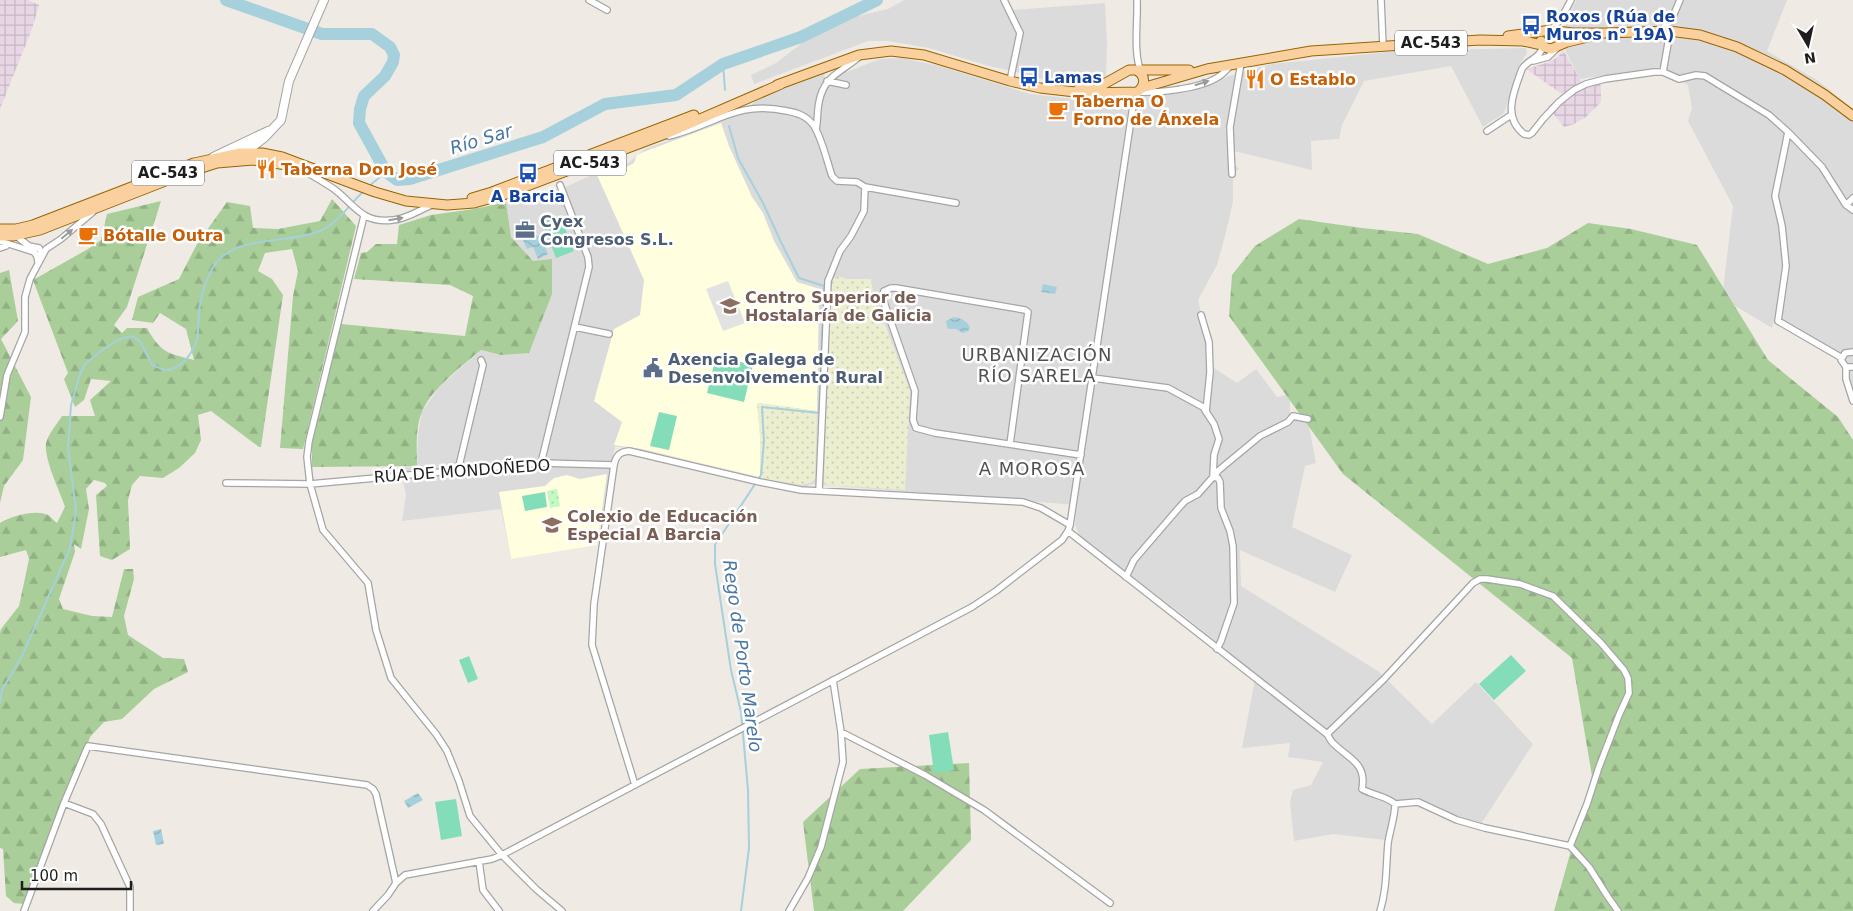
<svg xmlns="http://www.w3.org/2000/svg" width="1853" height="911" viewBox="0 0 1853 911" font-family="'DejaVu Sans',sans-serif">
<defs>
<pattern id="industrial-grid" width="8" height="8" patternUnits="userSpaceOnUse" patternTransform="scale(1.25)"><rect width="8" height="8" fill="#e8d6e5"/><path d="M0 4h8M4 0v8" fill="none" stroke="#c7b7c4"/></pattern>
<pattern id="farmland-dots" width="8" height="8" patternUnits="userSpaceOnUse" patternTransform="scale(1.25)"><rect width="8" height="8" fill="#eceed0"/><path d="M2 2h.1M6 6h.1" fill="none" stroke="#caccb2" stroke-width="1.8" stroke-linecap="round"/></pattern>
<pattern id="forest-firs" width="22" height="20" patternUnits="userSpaceOnUse" patternTransform="scale(1.25)"><rect width="22" height="20" fill="#a9ce99"/><path d="M5 1l3.5 6h-7zM16 11l3.5 6h-7z" fill="#91b083"/></pattern>
<pattern id="park-dots" width="8" height="8" patternUnits="userSpaceOnUse" patternTransform="scale(1.25)"><rect width="8" height="8" fill="#c2f9c5"/><path d="M2 2h.1M6 6h.1" fill="none" stroke="#a6d5a9" stroke-width="1.8" stroke-linecap="round"/></pattern>
<pattern id="water-waves" width="16" height="10" patternUnits="userSpaceOnUse" patternTransform="scale(1.25)"><rect width="16" height="10" fill="#a5d0dc"/><path d="M0 5q4-4 8 0t8 0" fill="none" stroke="#8eb2bc"/></pattern>
</defs>
<rect width="100%" height="100%" fill="#efebe4"/>
<path fill="#dcdbdb" d="M904,0H1006L1013,10L1105,3L1107,43L1106,76L1093,82L1056,84L1030,75L989,66L929,48L888,41H868L754,84L751,75L776,63L814,34L841,20L888,9Z
M1577,0H1787L1767,51L1817,80L1853,109V395L1847,378L1834,350L1775,317L1772,328L1722,298L1733,206L1688,121L1692,108L1688,85L1660,67L1580,79L1566,52L1564,19Z
M1526,48L1527,53L1520,64L1504,113L1483,127L1451,66L1364,81L1342,125L1339,139L1311,141L1312,170L1234,151L1233,165L1239,168L1233,176V202L1225,236L1217,265L1198,300L1214,368L1237,383L1256,369L1277,397L1290,394V414L1308,421L1316,463L1305,466L1292,527L1352,555L1335,592L1240,550L1241,586L1378,671L1432,724L1476,682L1533,744L1481,824L1464,819L1416,797L1411,801H1390L1394,809L1385,840L1333,834L1294,841L1290,802L1293,790L1311,785L1323,762L1288,757L1290,743L1242,748L1256,674L1182,614L1080,537L1075,524L1077,505L811,484L806,487L678,457L615,446L596,544L511,559L501,509L402,521L406,495L400,467L417,466L418,434L422,412L439,387L481,350L501,355L552,260L533,261L511,237L506,202L528,200L548,195L612,166H625L645,149L719,122L743,112L760,97L825,73L823,81L880,59L901,58L940,66L1030,94L1065,98H1116L1158,96L1188,92L1229,76L1272,64L1398,51Z"/>
<path fill="url(#industrial-grid)" d="M0,0H28L39,5L32,29L0,109Z
M1563,50L1580,79L1581,83L1596,79L1601,86V102L1586,117L1574,124L1564,127L1548,107L1562,94L1526,69L1549,62L1558,57Z"/>
<path fill="#fffede" d="M721,123L729,146L752,197L763,213L774,241L793,275L797,282L823,290L819,297L817,411L758,403L760,436V477L642,449L614,445L622,422L594,401L614,329L640,315L644,280L597,175L617,165H623L626,167L634,163L637,155L646,151Z
M607,474L597,545L511,559L499,492L545,486L554,478L567,475L580,479Z"/>
<path fill="url(#farmland-dots)" d="M838,276L846,279H871L876,309L886,327L910,391L905,490L828,485L824,482L830,285L833,279Z
M757,403L817,411L815,478L813,482L801,485L760,477V436Z"/>
<path fill="url(#forest-firs)" d="M332,199L356,226L303,449L280,448L293,296L298,271L292,249L265,253L258,271L272,279L283,295L261,447H259L211,411L198,415L201,440L195,453L179,468L163,478L140,476L132,485L128,500L130,549L112,560L100,556L96,495L107,486L105,483L94,480L86,489L89,509L81,549L74,544L75,552L59,599L63,609L92,616L112,617L124,569H133L134,579L124,616L128,635L163,658L184,659L188,672L154,689L122,719L104,722L90,737L39,879L24,904L14,903L6,896L3,849L0,848V633L1,629L19,606L29,559L26,550L0,557V523C11,516 35,509 48,515C51,517 54,521 57,523L65,507C60,491 41,454 47,440C50,432 57,424 62,416H95L90,400L111,381L91,379L84,400L75,407L64,379L68,373L33,280L88,249L101,240L107,214L161,201L127,307L114,325L122,333L127,328H147C161,353 167,353 194,360L186,329L160,313L153,323L132,320L138,297L179,279L197,244L227,202L250,206L253,228L278,229L320,221Z
M506,202L511,237L533,261L552,259V294L529,353L501,355L481,350C462,366 431,389 422,412C415,428 417,449 417,466L312,467V442L341,324L465,336L473,296L450,285L354,279L361,253L367,252L376,244H397L399,225L431,215L474,209Z
M1299,219L1362,228L1418,234L1488,264L1547,248L1588,223L1631,229L1697,245L1768,360L1838,417L1853,440V911H1554L1592,776L1572,658L1343,474L1229,316L1232,275L1255,246Z
M9,270L18,321L1,339L31,397L23,460L4,486L0,503V273Z
M969,763L971,840L903,911H814L803,822L860,769Z"/>
<path fill="url(#park-dots)" d="M557,489L560,506L550,508L547,491Z"/>
<path fill="#83ddb9" d="M560,215L574,251L556,258L542,222Z
M716,356L753,365L744,402L707,393Z
M659,412L677,416L669,450L650,446Z
M545,492L547,507L525,511L522,496Z
M1511,655L1526,671L1494,700L1479,684Z
M469,656L478,679L468,683L459,660Z
M948,732L954,770L934,773L929,735Z
M456,799L462,836L441,840L435,802Z"/>
<path fill="#e2e2e2" d="M728,281L745,323L723,331L706,289Z"/>
<path fill="url(#water-waves)" d="M540,235L548,254L538,259L533,247L527,249L523,240Z
M1043,284L1057,287L1055,294L1041,292Z
M954,317C961,318 968,321 970,328L968,331L963,333L956,329H949L947,327L946,321Z
M418,793L423,800L408,808L404,801Z
M161,829L164,844L156,845L153,831Z"/>
<g fill="none" stroke-linecap="round" stroke-linejoin="round">
<path stroke="#a5d0dc" stroke-width="2" d="M723,64L725,90
M729,126L738,158L763,203L781,242L799,278L824,286L819,413L762,407L764,441L761,475L715,545V564L731,670L741,712L748,790L749,848L741,911
M368,187L386,172
M0,703L2,690L22,656L70,548L76,511L68,447L71,405L80,374L85,364L102,350L120,339L132,336L140,341L152,365C156,366 162,370 166,370C181,370 193,353 197,339C199,328 198,316 200,305C202,293 206,280 212,269C232,233 287,245 320,231C338,224 350,203 365,190"/>
<path stroke="#a5d0dc" stroke-width="12" d="M226,0L322,34H372L390,47L394,55L393,62L385,76L364,96L360,109L359,123L386,172L397,180L410,179L543,137L605,104L676,95L723,64L801,37L877,0"/>
<defs>
<path id="minor" d="M589,0L607,10
M1004,0L1020,33L1010,81
M1137,0C1138,21 1133,53 1141,72
M1381,0L1383,46
M1551,30L1561,19L1571,0
M1659,31L1671,21L1680,0
M1543,46C1540,59 1528,59 1522,69C1514,91 1502,117 1524,134L1529,135L1532,133L1543,119L1559,102L1574,90L1586,84L1605,79L1654,72H1663L1679,79L1696,75L1705,76L1769,115L1788,132L1775,196L1782,226L1786,266L1778,321L1842,358
M1533,61L1548,57L1557,48
M1663,72L1670,32
M827,81L846,85
M1136,92C1158,93 1200,89 1218,77C1223,74 1226,70 1230,66
M816,129C818,121 817,111 819,102C824,76 840,73 859,57
M1487,131L1511,115
M1788,132L1822,167L1846,205L1853,210
M669,136C715,125 736,100 787,111C798,113 807,116 814,126C822,139 827,161 832,176L837,181L857,182L865,187L956,203
M297,167C310,174 322,181 334,189C355,205 362,224 393,220C407,219 419,210 432,205
M1232,174L1230,127L1241,63
M1846,205L1853,198
M364,216L309,441L307,457L310,484L541,463L614,465
M15,235L29,246L39,248L41,252V257
M0,241L34,252L37,256L38,262
M0,248L6,246L8,244
M1201,315L1209,342L1210,372L1206,412
M575,327L609,334
M1853,352L1845,353L1841,360L1846,367H1853
M1846,367V379L1853,401
M1093,378L1168,388L1203,407L1214,424L1219,439L1214,455L1213,477
M0,417L7,375L25,332V297L30,279L46,249L61,239L93,212
M1010,444L1028,312L1025,310L896,288H891L884,291L882,298L884,302L915,391L913,420L916,428L935,433L1081,455
M541,463L589,267L588,257L560,185
M458,470L483,365L481,360
M1213,477L1219,470L1260,436L1288,422L1293,416L1308,419
M226,483L310,484L323,530L368,583L376,630L391,678L436,734L447,751L459,781L470,816L502,855L536,889L562,911
M819,491L828,281L840,251L851,236L864,211L865,187
M1068,531L1327,734L1384,679L1473,583L1480,579H1487L1520,584L1553,596L1601,643L1624,670L1628,678L1629,693L1619,715L1599,767L1587,804L1570,846
M1126,577L1134,560L1177,510L1185,501L1198,494L1213,477L1218,478L1220,482L1221,508L1230,531L1233,546L1234,603L1221,641L1217,649
M833,680L841,732
M1327,734C1329,737 1331,742 1334,744C1349,759 1367,763 1362,789C1372,795 1387,796 1395,804
M635,785L592,645L594,604L614,465C616,456 619,452 629,451L760,482L801,490L1023,502L1041,508L1070,525
M64,803L93,814L101,824L130,887V911
M479,861L483,890L499,911
M24,911L64,803L88,746L367,785L373,789L376,794L396,883
M373,911L388,895L396,883L405,875L492,859L502,855L972,607L996,591L1062,540L1068,531L1070,525L1133,106L1139,91
M789,911L808,878L821,847L843,762L841,732L925,775L984,810L1110,903
M1380,911C1387,889 1386,866 1388,843C1390,830 1395,817 1395,804L1418,802L1457,820L1485,828L1570,846L1589,867L1608,897L1618,911"/>
<path id="tertiary" d="M251,148L265,137L281,120L289,81L324,0
M246,156L241,151V145H249L251,151
M213,157L268,131"/>
<path id="primary" d="M1508,36L1551,30L1572,33H1606L1669,31L1700,35L1737,47L1785,70L1825,95L1853,116
M1541,41L1544,47L1551,49L1567,42L1588,37
M777,85L859,55L891,51L924,55L1010,81L1040,88L1084,93L1137,92C1146,86 1146,75 1136,70
M1079,88L1104,84L1129,70H1189
M1142,88L1207,69L1311,51L1480,40L1523,41L1542,45
M472,198L492,192L694,115
M0,229H16L33,225L194,163L240,153H262L282,157L375,192L406,201L447,205L474,203L503,195L670,132L781,84
M0,236H13L40,230L186,173L217,163L253,160L293,166"/>
</defs>
<use href="#minor" stroke="#a5a5a5" stroke-width="8"/>
<use href="#tertiary" stroke="#a5a5a5" stroke-width="10"/>
<use href="#primary" stroke="#966402" stroke-width="11"/>
<use href="#minor" stroke="#fff" stroke-width="5.5"/>
<use href="#tertiary" stroke="#fff" stroke-width="8"/>
<use href="#primary" stroke="#fad19e" stroke-width="9"/>
</g>
<defs><path id="oneway-solid" d="M-6-.8H1V-3.2L6.5 0L1 3.2V.8H-6Z" transform="scale(1.25)"/></defs>
<g fill="#9a9a9a">
<use href="#oneway-solid" transform="translate(1202 83) rotate(-17)"/>
<use href="#oneway-solid" transform="translate(396 219) rotate(-10)"/>
<use href="#oneway-solid" transform="translate(67 234) rotate(-40)"/>
</g>
<defs>
<symbol id="bus-bare" viewBox="-9 -9 18 18"><path d="M-5-6H5V4H4V6H2V4H-2V6H-4V4H-5ZM-3.5-4V0h7V-4ZM-3.5 1.2v1.5H-2V1.2ZM2 1.2v1.5H3.5V1.2Z" fill="#1a4fb4" stroke="#fff" stroke-width="2.5" paint-order="stroke"/></symbol>
<symbol id="restaurant-bare" viewBox="-9 -9 18 18"><path d="M-5-6h1v4h1v-4h1v4h1v-4h1v5L-1.5 .5V6h-2V.5L-5-1ZM5-6V6H3V1.5H1.5Q1.5-4 5-6Z" fill="#e8710a" stroke="#fff" stroke-width="2.5" paint-order="stroke"/></symbol>
<symbol id="cafe-bare" viewBox="-9 -9 18 18"><path d="M-5.5-4.5H6V0H3Q3 3.5 0 3.5H-2.5Q-5.5 3.5-5.5 0ZM3-3.2v2h1.7v-2ZM-6 4.5H4V6H-6Z" fill="#e8710a" stroke="#fff" stroke-width="2.5" paint-order="stroke"/></symbol>
<symbol id="office-bare" viewBox="-9 -9 18 18"><path d="M-6-3h4V-5.5h4V-3h4V5H-6ZM-1-4.5V-3h2v-1.5ZM-6 0V1H6V0Z" fill="#5c6f8a" stroke="#fff" stroke-width="2.5" paint-order="stroke"/></symbol>
<symbol id="school-bare" viewBox="-9 -9 18 18"><path d="M0-5L7-2L0 1L-7-2ZM-4 1L0 2.5L4 1V4Q0 6-4 4Z" fill="#8d6e63" stroke="#fff" stroke-width="2.5" paint-order="stroke"/></symbol>
<symbol id="civic-bare" viewBox="-9 -9 18 18"><path d="M-.6-6.5H3V-4.5H.6V-3L4-1V1h2V6H-6V1h2V-1L-.6-3ZM-1.2 2.5V6h2.4V2.5Z" fill="#5c6f8a" stroke="#fff" stroke-width="2.5" paint-order="stroke"/></symbol>
</defs>
<g fill-rule="evenodd">
<use href="#bus-bare" x="1517" y="11" width="28" height="28"/>
<use href="#bus-bare" x="1015" y="63" width="28" height="28"/>
<use href="#restaurant-bare" x="1241" y="65" width="28" height="28"/>
<use href="#cafe-bare" x="1044" y="96" width="28" height="28"/>
<use href="#restaurant-bare" x="252" y="155" width="28" height="28"/>
<use href="#bus-bare" x="514" y="159" width="28" height="28"/>
<use href="#office-bare" x="511" y="216" width="28" height="28"/>
<use href="#cafe-bare" x="74" y="221" width="28" height="28"/>
<use href="#school-bare" x="716" y="292" width="28" height="28"/>
<use href="#civic-bare" x="639" y="354" width="28" height="28"/>
<use href="#school-bare" x="538" y="511" width="28" height="28"/>
</g>
<g text-anchor="middle" dominant-baseline="central" stroke-width="5" stroke-linejoin="round" paint-order="stroke">
<g fill="#fff" stroke="#626262" stroke-width="1">
<rect x="1395" y="30.5" width="72" height="25" rx="4"/>
<rect x="554" y="150.5" width="72" height="25" rx="4"/>
<rect x="132" y="160.5" width="72" height="25" rx="4"/>
</g>
<g font-size="15" font-weight="bold" fill="#1e1e1e">
<text x="1431" y="43">AC-543</text>
<text x="590" y="163">AC-543</text>
<text x="168" y="173">AC-543</text>
</g>
<g font-size="16" font-weight="bold" fill="#164399" stroke="#fff" text-anchor="start">
<text x="1546" y="16">Roxos (Rúa de<tspan x="1546" dy="18">Muros n° 19A)</tspan></text>
<text x="1044" y="77">Lamas</text>
<text x="528" y="196" text-anchor="middle">A Barcia</text>
</g>
<g font-size="16" font-weight="bold" fill="#c56008" stroke="#fff" text-anchor="start">
<text x="1270" y="79">O Establo</text>
<text x="1073" y="101">Taberna O<tspan x="1073" dy="18">Forno de Ánxela</tspan></text>
<text x="281" y="169">Taberna Don José</text>
<text x="103" y="235">Bótalle Outra</text>
</g>
<g font-size="16" font-weight="bold" fill="#4e5e75" stroke="#fff" text-anchor="start">
<text x="540" y="221">Cyex<tspan x="540" dy="18">Congresos S.L.</tspan></text>
<text x="668" y="359">Axencia Galega de<tspan x="668" dy="18">Desenvolvemento Rural</tspan></text>
</g>
<g font-size="16" font-weight="bold" fill="#785e54" stroke="#fff" text-anchor="start">
<text x="745" y="297">Centro Superior de<tspan x="745" dy="18">Hostalaría de Galicia</tspan></text>
<text x="567" y="516">Colexio de Educación<tspan x="567" dy="18">Especial A Barcia</tspan></text>
</g>
<g font-size="16" fill="#1e1e1e" stroke="#fff">
<text transform="translate(462 471) rotate(-4)">RÚA DE MONDOÑEDO</text>
</g>
<g font-size="18" font-style="italic" fill="#4978a5" stroke="#fff">
<text transform="translate(481 139) rotate(-17)">Río Sar</text>
<text transform="translate(743 656) rotate(82)">Rego de Porto Marelo</text>
</g>
<g font-size="18" letter-spacing="1" fill="#515151" stroke="#fff">
<text x="1037" y="354">URBANIZACIÓN<tspan x="1037" dy="21">RÍO SARELA</tspan></text>
<text x="1032" y="468">A MOROSA</text>
</g>
</g>
<g transform="translate(1808 45) rotate(171)" stroke="#ffffff" stroke-width="4" paint-order="stroke">
<path d="M0-4L9 19L0 12L-9 19Z" fill="#1e1e1e"/>
<text y="-8" font-size="14" font-weight="bold" text-anchor="middle" fill="#1e1e1e">N</text>
</g>
<path d="M22 881v8h109v-8" fill="none" stroke="#1e1e1e" stroke-width="2.5"/>
<text x="30" y="881" font-size="15" fill="#1e1e1e" stroke="#ffffff" stroke-width="4" paint-order="stroke">100 m</text>
</svg>
